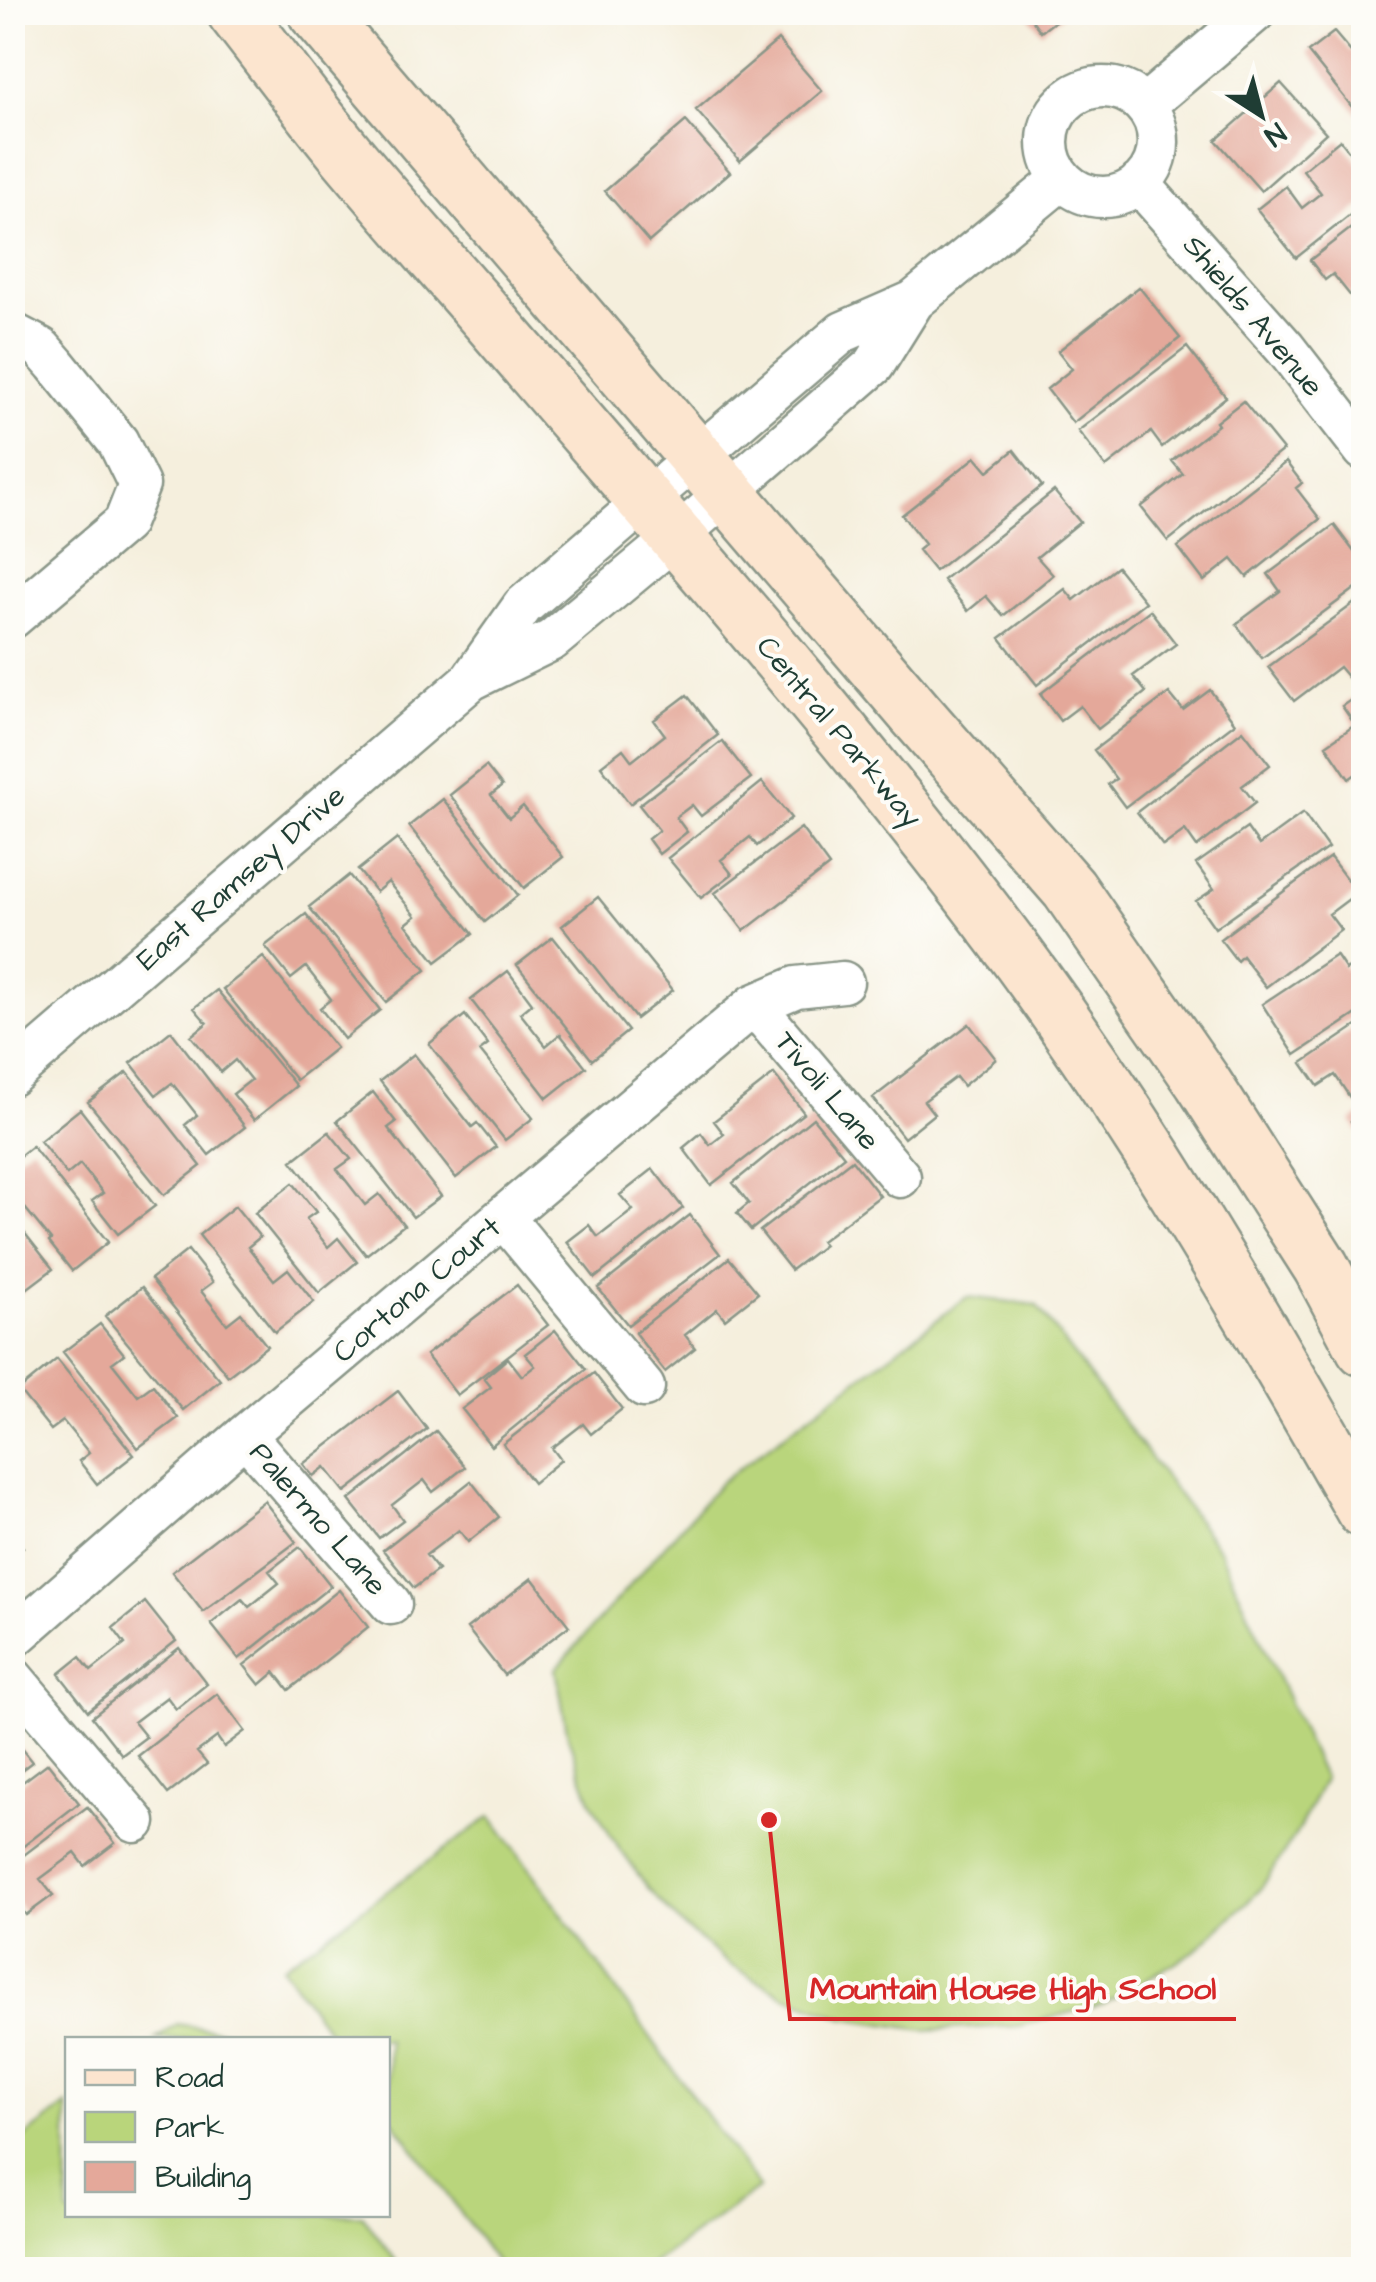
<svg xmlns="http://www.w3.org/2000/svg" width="1376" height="2282" viewBox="0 0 1376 2282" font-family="'Architects Daughter',sans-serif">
<rect width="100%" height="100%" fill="#fdfcf7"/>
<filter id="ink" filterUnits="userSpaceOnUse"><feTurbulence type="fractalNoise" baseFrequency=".01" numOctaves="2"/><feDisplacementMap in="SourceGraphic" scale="20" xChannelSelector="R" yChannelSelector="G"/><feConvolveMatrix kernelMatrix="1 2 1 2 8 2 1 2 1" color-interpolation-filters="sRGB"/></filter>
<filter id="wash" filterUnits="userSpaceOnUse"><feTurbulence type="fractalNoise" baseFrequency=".0048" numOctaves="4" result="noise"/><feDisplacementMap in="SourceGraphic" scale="40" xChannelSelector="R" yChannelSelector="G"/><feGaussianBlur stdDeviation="2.25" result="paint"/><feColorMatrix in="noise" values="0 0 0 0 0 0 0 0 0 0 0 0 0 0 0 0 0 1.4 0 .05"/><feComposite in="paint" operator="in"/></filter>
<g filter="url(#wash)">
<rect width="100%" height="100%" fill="#f5efdd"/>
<path fill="#b9d57b" stroke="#6c8958" stroke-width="2.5" d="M967,1297L1036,1305L1220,1551L1324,1779L1299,1829L1260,1890L1196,1950L1104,2004L1019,2026L924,2030L843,2018L786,1996L730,1965L682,1925L648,1888L612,1838L591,1801L568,1737L556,1669L721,1482Z
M491,1816L759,2188L646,2269H501L388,2113V2040L334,2039L282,1967Z
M177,2024L227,2032L233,2039H156Z
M67,2105L68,2214L362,2215L402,2269H13V2146Z"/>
<g id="blocks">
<path fill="#e4a89a" d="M1026,12H1067L1041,32Z
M1334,32L1351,52L1364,42V122L1308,52Z
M778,40L822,91L740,161L696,110Z
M1281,83L1326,133L1261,191L1216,140Z
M686,121L730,172L649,242L605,191Z
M1340,140L1364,170V204L1296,258L1257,209L1286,186L1302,208L1321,193L1303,170Z
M1364,218V299L1357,304L1333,274L1325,280L1310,260Z
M1139,287L1180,338L1073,423L1047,389L1072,369L1058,351Z
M1187,347L1226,397L1162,447L1151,432L1106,467L1078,431Z
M1243,401L1283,450L1168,541L1141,507L1183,474L1172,461L1218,425L1216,422Z
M1014,450L1042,486L935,571L918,550L925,544L902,515L976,457L988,471Z
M1286,462L1302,483L1296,488L1320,519L1247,577L1232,559L1204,581L1178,547Z
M1054,491L1080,522L1037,557L1053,575L1003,616L986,596L968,611L943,580Z
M1334,525L1364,565V582L1262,658L1236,624L1280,591L1268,574Z
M1117,567L1145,602L1037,685L1000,638L1065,589L1074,600Z
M1364,596V670L1350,680L1339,667L1294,701L1268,667Z
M1150,610L1176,644L1133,676L1146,692L1098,729L1080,706L1060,721L1040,694Z
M1210,690L1235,723L1125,807L1108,784L1116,779L1094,750L1169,693L1183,710Z
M1364,691V768L1349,779L1326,745L1355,725L1342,706Z
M687,695L718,735L630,804L601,766L623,749L632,761L665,735L654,720Z
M1243,730L1270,765L1242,786L1255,803L1197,847L1185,830L1163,846L1137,812Z
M722,741L751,778L701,816L692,805L676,817L687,832L659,854L648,839L659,830L639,805Z
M486,766L502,786L491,795L509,818L523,806L563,857L524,888L450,795Z
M762,782L791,818L757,846L750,837L721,860L732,874L701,898L668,858Z
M443,799L518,895L485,922L409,826Z
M1303,813L1328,848L1215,928L1196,901L1214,889L1196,864L1247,828L1259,845Z
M801,828L829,866L744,931L715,893Z
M397,839L473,934L436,962L406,924L416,916L388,882L376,892L358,870Z
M1330,857L1357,893L1329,914L1341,930L1266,987L1242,956L1237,961L1220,939Z
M349,875L426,970L386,1002L309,907Z
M598,897L673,990L636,1019L562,926Z
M306,914L380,1010L344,1039L320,1008L331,999L306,967L291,979L265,946Z
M553,937L628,1031L592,1060L517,965Z
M1336,955L1346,970L1364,958V1009L1295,1055L1262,1004Z
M263,957L336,1048L296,1080L223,989Z
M508,971L532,1003L520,1013L546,1046L560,1034L586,1067L547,1098L471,1000Z
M217,990L296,1086L254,1120L233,1094L251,1080L235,1060L221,1072L191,1036L207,1023L194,1008Z
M465,1015L488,1045L480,1051L533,1118L505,1140L429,1044Z
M1364,1021V1099L1355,1105L1335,1075L1318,1086L1302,1063Z
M969,1024L996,1059L963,1086L956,1077L924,1101L934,1114L904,1138L873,1098Z
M171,1031L245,1127L209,1155L185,1125L197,1115L172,1083L156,1095L131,1063Z
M414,1054L472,1127L477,1123L496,1147L456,1178L380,1081Z
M127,1072L201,1166L164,1195L88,1102Z
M774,1074L804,1113L711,1185L683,1148L701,1133L710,1145L724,1134L714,1121Z
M373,1092L396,1122L388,1128L441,1196L413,1217L337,1121Z
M80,1109L155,1206L118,1234L92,1201L103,1193L80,1164L67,1175L40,1141Z
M1364,1112V1140L1351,1121Z
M813,1118L844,1156L751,1230L737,1213L749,1203L733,1183Z
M329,1132L351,1159L337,1169L365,1205L379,1194L404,1225L366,1255L292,1161Z
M32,1146L108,1242L72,1271L49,1242L51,1240L12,1192V1162Z
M852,1160L880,1196L821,1241L824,1245L791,1270L760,1231Z
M653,1169L683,1208L595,1278L567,1242L589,1225L598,1237L633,1210L620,1195Z
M293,1183L316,1212L306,1219L328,1247L338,1238L357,1262L319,1293L255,1213Z
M235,1206L260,1237L248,1247L274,1280L288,1269L314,1302L275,1332L199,1235Z
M690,1215L720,1254L628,1325L598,1288Z
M12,1217L53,1269L16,1297L12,1292Z
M188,1250L213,1282L201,1291L227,1324L241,1313L267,1346L228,1376L151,1279Z
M729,1258L758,1293L725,1319L717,1309L685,1335L695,1348L665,1372L635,1333Z
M517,1285L548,1325L457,1395L426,1355Z
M142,1287L220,1380L183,1410L105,1316Z
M100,1324L124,1354L112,1363L138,1396L153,1385L178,1418L138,1448L63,1352Z
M555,1330L586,1369L491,1446L462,1409L491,1387L484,1378L508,1358L522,1376L535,1366L525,1354Z
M57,1359L134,1455L97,1484L79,1461L89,1453L63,1421L51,1430L19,1390Z
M594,1373L622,1409L591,1434L583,1424L552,1448L561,1460L533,1483L503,1444Z
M398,1391L427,1429L345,1492L325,1467L313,1476L303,1464Z
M436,1431L465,1467L433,1492L424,1480L392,1505L403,1520L379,1538L349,1500Z
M471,1481L499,1517L468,1542L459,1530L426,1555L438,1570L414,1588L383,1550Z
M264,1501L296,1542L203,1612L172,1572Z
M12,1535L23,1547L12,1556Z
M300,1547L331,1586L239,1659L211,1624L242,1599L249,1607L279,1583L269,1571Z
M532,1578L569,1626L504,1675L467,1628Z
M339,1590L368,1627L289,1690L275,1672L260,1685L244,1665Z
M145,1602L176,1641L88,1711L59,1674L80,1657L91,1671L125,1644L113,1628Z
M179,1648L207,1684L176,1709L167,1697L134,1722L146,1737L122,1755L92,1717Z
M217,1694L245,1731L224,1747L217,1737L197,1752L207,1764L168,1794L138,1756Z
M12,1737L32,1762L12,1777Z
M48,1763L79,1803L12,1855V1790Z
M87,1807L115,1843L85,1866L75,1853L40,1879L53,1895L26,1915L12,1897V1864Z"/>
</g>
</g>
<g filter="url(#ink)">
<use href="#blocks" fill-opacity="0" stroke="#8a9688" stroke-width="2.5"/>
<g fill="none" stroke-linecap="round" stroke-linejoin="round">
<defs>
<path id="minor" d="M1048 142a55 55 0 1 1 110 0a55 55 0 1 1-110 0Z
M1145,105L1255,12
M1139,183L1285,348L1364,450
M12,333L41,348L55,364L118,442L139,485L124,523L12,618
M473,679L552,640L676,537L874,365L914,301L1062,179
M754,1005L900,1177
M12,1075L470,681L523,606L645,501L843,332L914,301
M503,1217L644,1387
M245,1435L391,1604
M12,1639L245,1435L754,1005L796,987L843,982
M12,1677L135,1822"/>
<path id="secondary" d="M235,12C272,59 308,108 346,154C392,209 440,263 488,318C656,514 828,707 984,912C1128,1100 1247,1305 1364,1510
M316,12L916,714L1069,889L1202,1081L1321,1267L1364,1348"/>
</defs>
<use href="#minor" stroke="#8a9688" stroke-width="45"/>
<use href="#secondary" stroke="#8a9688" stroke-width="60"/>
<use href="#minor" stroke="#fff" stroke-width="40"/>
<use href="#secondary" stroke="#fce5cf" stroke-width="55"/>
</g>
</g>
<g text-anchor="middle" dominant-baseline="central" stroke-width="8" stroke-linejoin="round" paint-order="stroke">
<g font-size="30" fill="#1f3d34" stroke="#fdfcf7">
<text transform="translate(1253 316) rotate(50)">Shields Avenue</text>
<text transform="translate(839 732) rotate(50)">Central Parkway</text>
<text transform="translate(241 878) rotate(-41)">East Ramsey Drive</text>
<text transform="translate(827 1091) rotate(50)">Tivoli Lane</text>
<text transform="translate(417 1290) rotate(-40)">Cortona Court</text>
<text transform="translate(318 1519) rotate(49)">Palermo Lane</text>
</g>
</g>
<path fill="none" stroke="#d62828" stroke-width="4" d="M769 1820L790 2019H1236"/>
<circle fill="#d62828" stroke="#fdfcf7" stroke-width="4" cx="769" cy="1820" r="10"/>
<g font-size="32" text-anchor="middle" font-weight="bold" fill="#d62828" stroke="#fdfcf7" stroke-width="8" stroke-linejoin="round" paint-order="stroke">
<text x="1013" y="1999">Mountain House High School</text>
</g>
<rect width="1376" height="2282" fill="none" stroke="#fdfcf7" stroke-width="50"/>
<rect x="65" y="2037" width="325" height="180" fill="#fdfcf7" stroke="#a4b0a9" stroke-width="2.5"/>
<rect x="85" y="2070" width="50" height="15" fill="#fce5cf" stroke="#a4b0a9" stroke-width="2.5"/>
<text x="155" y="2087" font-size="30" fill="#1f3d34">Road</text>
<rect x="85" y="2112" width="50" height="30" fill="#b9d57b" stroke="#a4b0a9" stroke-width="2.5"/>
<text x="155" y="2137" font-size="30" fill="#1f3d34">Park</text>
<rect x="85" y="2162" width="50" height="30" fill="#e4a89a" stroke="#a4b0a9" stroke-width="2.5"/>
<text x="155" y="2187" font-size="30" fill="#1f3d34">Building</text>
<g transform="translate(1261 115) rotate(144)" stroke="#fdfcf7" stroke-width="8" paint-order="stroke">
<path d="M0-8L18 38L0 25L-18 38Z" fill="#1f3d34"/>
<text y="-15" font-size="28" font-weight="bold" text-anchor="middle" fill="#1f3d34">N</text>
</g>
</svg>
